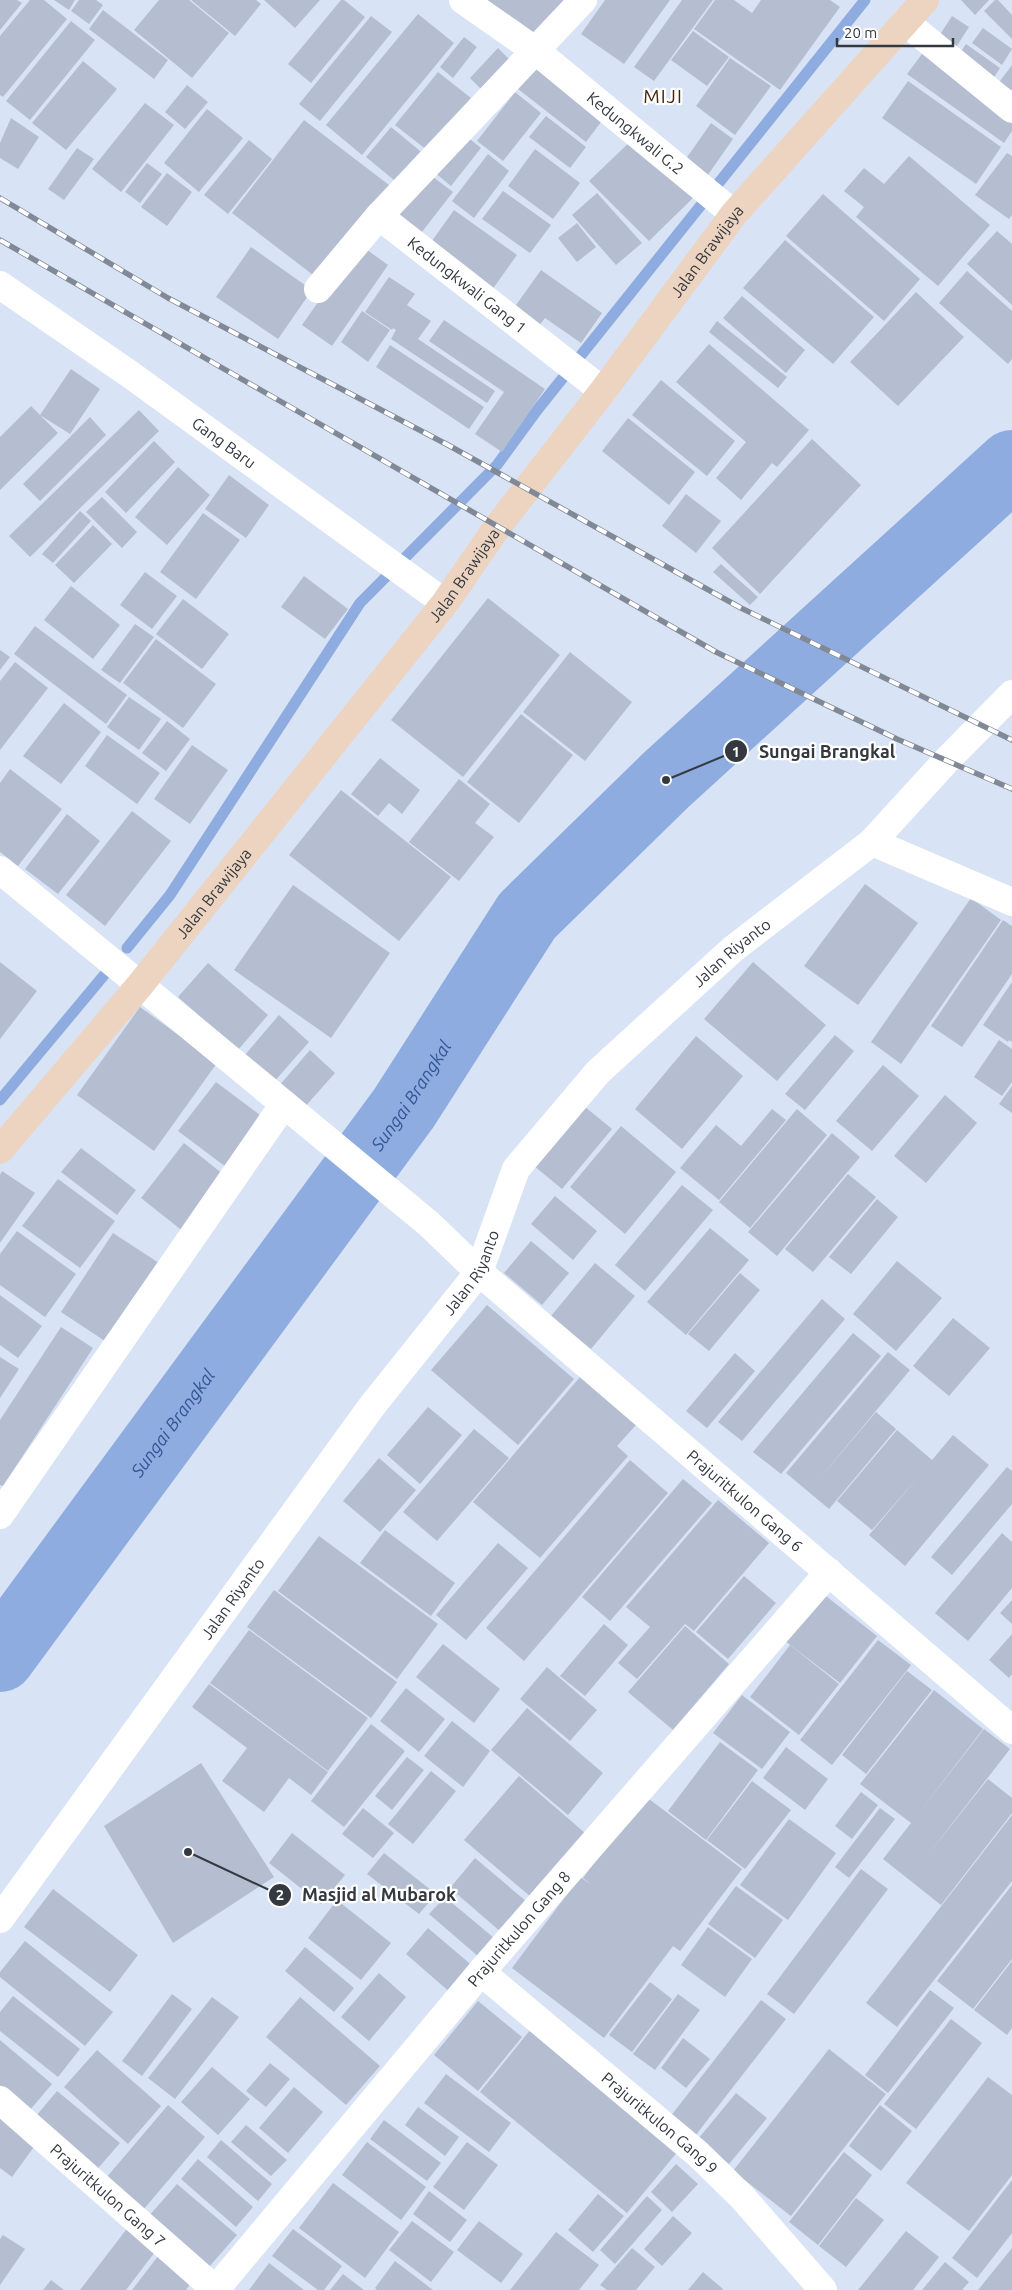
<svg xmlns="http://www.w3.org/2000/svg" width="1012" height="2290" viewBox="0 0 1012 2290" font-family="Ubuntu,sans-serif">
<rect width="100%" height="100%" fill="#d8e3f5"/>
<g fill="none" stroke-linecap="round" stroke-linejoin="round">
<path stroke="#8eacdf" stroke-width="11" d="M127,948L170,895L360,603L497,465L538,409L865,0
M0,1100L105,974"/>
<path stroke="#8eacdf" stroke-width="70" id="s1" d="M0,1657L404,1108L527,916L666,780L1012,465"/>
</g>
<path fill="#b4bed0" d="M0,0H17L22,3L0,30Z
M30,0H44L67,19L3,97L0,95V36Z
M54,0H75L69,10Z
M79,0H96L103,5L89,24L71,11Z
M159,0H189L229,33L192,78L134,30Z
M191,0H256L261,4L235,36Z
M264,0H320L295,28Z
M341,0H344L365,17L311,83L288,64Z
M479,0H568L542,44Z
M605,0H670L624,64L581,34Z
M682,0H713L654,81L634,67Z
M715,0H734L752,13L761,0H830L840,7L780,90L694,29Z
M961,0H989L975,15Z
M995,0H998L1012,15V39L984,11Z
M103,10L168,60L154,79L89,29Z
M418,14L454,43L362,155L326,125Z
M371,16L392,32L320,121L299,104Z
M952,16L969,27L951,55L934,44Z
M71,21L95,40L30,120L6,101Z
M983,28L1012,49L1002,65L972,43Z
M693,31L729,57L707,86L671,60Z
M464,37L477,47L453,78L440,67Z
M966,44L1000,68L991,82L956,59Z
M498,48L510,60L482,90L470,78Z
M925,50L1012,111V131L1004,143L907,74Z
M730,58L771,86L735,135L696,106Z
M83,61L117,89L66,150L32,123Z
M1012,65V89L1008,94L997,85Z
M537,66L604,118L586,142L518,89Z
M438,72L471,98L428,151L395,125Z
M908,81L1001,147L976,184L882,118Z
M187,85L208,102L185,129L165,112Z
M515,92L541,113L503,161L477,141Z
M145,103L174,125L121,192L92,169Z
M207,109L243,138L199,192L164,163Z
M546,116L586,147L570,168L529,137Z
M11,118L39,137L18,169L0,158V143Z
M304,120L389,185L317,278L232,213Z
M711,123L733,139L705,179L683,163Z
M391,127L425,155L400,185L366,157Z
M465,135L481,148L451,186L434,172Z
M634,138L693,198L649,241L589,181Z
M249,140L272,159L228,214L204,195Z
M77,148L94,159L64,200L48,189Z
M535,149L580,183L553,219L508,186Z
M1007,153L1012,156V215L1009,219L975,195Z
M488,154L509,171L474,218L452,201Z
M909,156L990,225L938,286L856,217L864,207L844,191L864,168L884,184Z
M147,163L162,174L140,203L125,192Z
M167,173L192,192L167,226L141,207Z
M429,174L453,192L418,237L394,218Z
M503,191L551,225L530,253L482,219Z
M597,193L642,243L616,265L572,215Z
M823,194L920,279L884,321L786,236Z
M454,210L517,255L492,290L429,245Z
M577,223L596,247L577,262L558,238Z
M997,231L1012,244V305L967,264Z
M785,240L874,317L833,364L743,288Z
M359,244L388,265L332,346L302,325Z
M251,247L312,290L278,339L216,297Z
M541,270L602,313L581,343L545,318L536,330L511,312Z
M967,271L1012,311V359L1008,364L939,303Z
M389,277L415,294L407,305L431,321L418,339L495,391L487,403L391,339L396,330L393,328L392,330L365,312Z
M916,292L964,337L898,406L850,362Z
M742,296L805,350L786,373L723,318Z
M362,311L390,330L368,362L341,342Z
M444,320L545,389L502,452L475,434L504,392L429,341Z
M717,321L787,377L778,388L709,332Z
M709,344L809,430L777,467L772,463L741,500L716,478L746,442L676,382Z
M390,345L484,407L469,429L376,367Z
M71,369L100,389L70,434L40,415Z
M661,380L735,441L707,476L632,415Z
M31,406L58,433L0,490V437Z
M139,410L159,431L30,557L9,536Z
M90,417L106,435L40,501L23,484Z
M628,418L695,472L669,505L602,451Z
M812,439L861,485L760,594L712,548Z
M154,441L175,462L126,513L105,492Z
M178,467L210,495L167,545L135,517Z
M229,475L269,505L246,538L205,509Z
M686,494L721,521L696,553L662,526Z
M102,497L137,532L122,548L86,512Z
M80,511L91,521L53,563L42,554Z
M203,513L240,540L196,599L160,572Z
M93,525L112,544L74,583L55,565Z
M721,564L758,597L750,605L713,572Z
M145,572L177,596L152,629L120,605Z
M304,576L348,609L325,639L281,607Z
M71,586L120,625L93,659L44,620Z
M488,598L560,655L463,777L391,720Z
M183,599L229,634L202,669L156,634Z
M135,624L154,637L120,683L101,670Z
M35,626L127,695L106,724L14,654Z
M156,639L216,684L183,728L123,683Z
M0,650L10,657L0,670Z
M570,652L632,702L585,761L523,712Z
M15,662L48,688L0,750V681Z
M129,697L161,719L139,750L107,727Z
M64,703L101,732L61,784L23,756Z
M521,714L573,755L519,823L467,782Z
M167,721L190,739L166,771L142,753Z
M107,735L160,773L137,804L85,766Z
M192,745L228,770L190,824L154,799Z
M380,758L420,790L402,814L389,803L378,816L351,794Z
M10,769L62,809L18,866L0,852V783Z
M459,779L490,804L475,823L494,837L459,881L409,842Z
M341,790L451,877L399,941L289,855Z
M132,811L171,841L105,926L66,895Z
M67,814L100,841L58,894L25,869Z
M865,884L918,923L858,1005L804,966Z
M293,885L390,953L331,1038L234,970Z
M971,898L1001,920L901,1064L871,1042Z
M1003,920L1012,926V974L962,1047L931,1026Z
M0,962L37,991L0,1039Z
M753,962L826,1025L777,1081L704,1019Z
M208,963L268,1015L238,1050L178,997Z
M1012,982V1042L1009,1040L1008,1042L983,1025Z
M140,1007L217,1063L154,1151L77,1095Z
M279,1015L309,1042L273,1083L244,1056Z
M835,1035L854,1051L805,1110L785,1094Z
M696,1036L743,1076L682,1149L635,1109Z
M999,1040L1012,1049V1082L1002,1096L974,1077Z
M310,1050L335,1073L303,1109L278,1087Z
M883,1065L919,1096L872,1151L836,1121Z
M216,1082L264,1118L226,1167L178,1131Z
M1012,1086V1113L999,1104Z
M945,1095L977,1123L926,1183L894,1156Z
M584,1106L612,1129L562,1189L533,1165Z
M772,1109L786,1120L719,1200L680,1168L716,1125L741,1146Z
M797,1109L827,1135L750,1228L719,1202Z
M621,1126L676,1172L625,1234L570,1187Z
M832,1133L860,1157L777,1256L748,1232Z
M184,1143L228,1178L184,1232L141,1198Z
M81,1148L136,1190L117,1215L61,1172Z
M2,1171L35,1193L0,1243V1175Z
M848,1174L876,1197L813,1272L785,1249Z
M58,1179L115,1221L80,1268L22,1226Z
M682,1185L713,1210L645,1291L615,1265Z
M555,1196L597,1231L573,1260L531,1224Z
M877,1199L898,1217L851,1274L829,1257Z
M710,1228L749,1260L686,1335L647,1302Z
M17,1231L76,1274L45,1317L0,1285V1254Z
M113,1233L159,1263L108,1343L61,1312Z
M531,1241L569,1273L542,1305L504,1273Z
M897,1261L942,1298L896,1351L853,1314Z
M595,1263L635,1296L591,1349L551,1316Z
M740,1273L760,1290L709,1351L688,1334Z
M0,1295L42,1326L18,1358L0,1345Z
M822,1299L845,1319L742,1441L718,1422Z
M487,1305L574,1379L518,1445L431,1370Z
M953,1318L990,1348L949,1396L913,1366Z
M61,1327L93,1348L3,1486L0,1485V1420Z
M853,1333L881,1356L781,1474L753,1452Z
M888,1352L910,1370L815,1484L876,1412L896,1429L829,1509L786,1473Z
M735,1353L755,1371L707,1428L686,1411Z
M0,1357L19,1369L0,1398Z
M580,1377L636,1425L617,1446L628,1456L540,1558L473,1502Z
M428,1407L462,1435L420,1484L387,1455Z
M474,1429L509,1458L437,1541L403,1512Z
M897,1430L932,1460L953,1435L989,1465L905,1566L869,1535L919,1476L872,1530L837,1501Z
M379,1458L416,1490L380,1532L343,1501Z
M630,1460L668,1493L524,1661L486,1628Z
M1007,1467L1012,1471V1504L952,1575L931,1557Z
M683,1479L712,1503L610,1621L582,1597Z
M718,1500L769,1543L694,1631L685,1624L637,1679L618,1663L650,1627L626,1607Z
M385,1530L455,1583L431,1616L360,1563Z
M1002,1533L1012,1542V1588L968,1641L935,1613Z
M319,1536L438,1624L397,1679L278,1591Z
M498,1543L528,1568L466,1640L436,1615Z
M744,1576L776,1603L728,1659L696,1632Z
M274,1590L397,1682L371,1718L247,1627Z
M822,1593L877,1636L840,1683L785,1641Z
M1012,1600V1624L1000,1613Z
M604,1624L628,1645L585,1696L560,1676Z
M685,1626L729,1664L673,1730L628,1692Z
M249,1630L368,1718L328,1771L210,1683Z
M1012,1634V1674L1009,1678L989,1660Z
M878,1640L911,1665L832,1765L800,1740Z
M443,1644L500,1689L474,1723L416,1677Z
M790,1645L839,1684L799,1735L750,1697Z
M547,1667L597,1710L570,1741L520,1699Z
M907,1671L932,1690L866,1774L842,1755Z
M209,1684L328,1772L311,1795L289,1778L264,1812L222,1781L247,1748L192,1707Z
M406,1688L445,1719L419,1752L380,1721Z
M934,1690L983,1729L918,1814L984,1729L1010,1749L927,1856L988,1779L1012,1798V1813L941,1905L883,1859L911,1823L860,1784Z
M742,1695L790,1732L762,1769L713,1733Z
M527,1708L603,1773L568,1815L491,1750Z
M452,1721L490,1751L463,1787L424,1756Z
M371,1724L405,1751L344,1827L311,1801Z
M720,1742L758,1770L706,1840L668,1811Z
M786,1747L828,1779L805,1810L763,1778Z
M407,1757L424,1770L392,1810L375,1796Z
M201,1763L274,1877L173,1943L104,1826Z
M431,1771L456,1791L413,1844L388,1824Z
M519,1776L585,1833L531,1897L464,1840Z
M752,1781L791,1810L745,1869L707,1840Z
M861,1792L878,1805L852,1839L835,1826Z
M645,1796L742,1869L680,1951L673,1946L604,2038L512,1968L580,1877L592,1885L583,1878Z
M363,1808L394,1833L373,1858L342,1834Z
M880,1808L895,1819L849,1878L835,1867Z
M1012,1815V1881L897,2027L866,2003Z
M789,1819L836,1853L788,1920L740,1885Z
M292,1833L345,1875L321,1904L269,1863Z
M384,1853L436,1894L419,1914L367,1874Z
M475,1858L527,1902L501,1932L450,1888Z
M861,1869L888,1889L794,2014L767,1994Z
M1012,1885V1959L973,2009L937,1981Z
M736,1886L783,1920L755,1958L708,1924Z
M53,1889L138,1955L110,1992L24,1927Z
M445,1897L494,1938L479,1957L429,1914Z
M337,1900L391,1943L361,1980L308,1938Z
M708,1927L752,1959L725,1997L681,1965Z
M428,1928L475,1968L452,1994L406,1954Z
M25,1941L113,2012L85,2046L0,1977V1972Z
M305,1947L354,1988L334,2012L285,1971Z
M1012,1961V2028L1007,2035L974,2010Z
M379,1973L406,1997L369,2041L341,2017Z
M650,1982L672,1999L632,2052L609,2035Z
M930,1990L954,2008L888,2093L865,2075Z
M172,1994L192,2009L142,2076L122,2061Z
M678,1994L700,2010L655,2070L633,2054Z
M13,1996L80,2049L58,2077L0,2031V2012Z
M212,1997L239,2017L175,2099L148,2078Z
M300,1997L380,2066L346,2105L266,2037Z
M761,2000L786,2019L695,2136L670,2117Z
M478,2001L522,2037L478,2091L434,2055Z
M951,2019L982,2043L916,2129L884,2104Z
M531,2029L679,2150L627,2213L480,2092Z
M683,2038L710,2059L686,2088L661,2068Z
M0,2040L52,2084L30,2110L0,2085Z
M829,2049L886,2094L791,2216L733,2171Z
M97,2050L161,2106L128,2144L64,2087Z
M270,2063L290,2079L266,2107L246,2091Z
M212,2067L250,2099L218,2135L181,2102Z
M446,2074L511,2123L489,2152L424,2103Z
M988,2077L1012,2095V2175L969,2231L906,2183Z
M294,2087L323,2112L288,2153L259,2128Z
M57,2091L120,2143L93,2174L31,2122Z
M736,2093L767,2118L729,2164L698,2139Z
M168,2105L205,2137L143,2210L106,2178Z
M880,2105L912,2131L881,2171L849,2146Z
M418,2107L459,2137L445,2156L405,2125Z
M0,2112L39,2140L12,2177L0,2168Z
M384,2120L441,2163L427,2181L370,2139Z
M246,2125L287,2160L271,2176L231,2142Z
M221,2140L272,2184L258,2201L207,2157Z
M367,2142L426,2187L401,2220L342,2175Z
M467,2142L498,2165L464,2210L433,2187Z
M844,2152L872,2175L818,2245L789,2222Z
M198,2159L253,2207L236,2227L181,2179Z
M676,2164L698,2184L672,2212L651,2192Z
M1012,2180V2233L977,2278L952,2258Z
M333,2183L399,2232L365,2278L299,2228Z
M177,2184L237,2235L208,2268L148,2217Z
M429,2191L467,2220L450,2242L413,2214Z
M598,2194L624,2216L593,2252L568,2230Z
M647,2196L662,2210L615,2264L600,2250Z
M856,2198L884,2220L846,2267L819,2246Z
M673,2216L692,2233L662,2266L644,2249Z
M412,2221L454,2252L431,2282L389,2250Z
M479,2221L523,2254L501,2283L457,2250Z
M132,2222L161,2244L126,2290H80Z
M293,2229L342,2266L324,2290H318L272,2256Z
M906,2231L939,2257L913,2290H858Z
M556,2232L599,2265L579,2290H510Z
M3,2235L25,2249L0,2285V2239Z
M632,2248L655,2267L636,2290H607L600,2285Z
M1012,2248V2290H978Z
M162,2251L196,2276L186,2290H132Z
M395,2261L433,2290H377L375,2288Z
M945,2262L969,2282L962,2290H922Z
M269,2263L304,2290H249Z
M703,2272L723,2289L722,2290H688Z
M343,2274L364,2290H330Z
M51,2280L64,2290H43Z"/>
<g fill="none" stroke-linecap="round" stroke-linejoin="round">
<g stroke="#fff" stroke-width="28">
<path id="s2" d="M463,0L536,51L734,214"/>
<path d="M905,22L1012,109"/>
<path id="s3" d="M379,216L603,391"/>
<path id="s4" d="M0,285L131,375L445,603"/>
<path d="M318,289L379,216L583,0"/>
<path d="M872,842L1012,902"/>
<path id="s5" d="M140,985L429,1224L479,1272L1012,1730"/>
<path d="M0,1515L284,1104"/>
<path id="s6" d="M0,1919L372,1406L479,1272L516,1169L598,1072L733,949L872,842L946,761L1012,694"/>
<path id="s7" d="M481,1972L698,2154L743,2198L823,2290"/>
<path id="s8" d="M0,2100L215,2289"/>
<path id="s9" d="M215,2290L481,1972L829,1572"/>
</g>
<path stroke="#fff" stroke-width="28" d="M0,870L140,985"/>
<path stroke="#edd4c1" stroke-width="28" id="s10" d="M0,1150L140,985L445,603L498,526L603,391L734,214L925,0"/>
<defs>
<path id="rail" d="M0,198L168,298L448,445L741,608L1012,740
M0,240L716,652L897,739L1012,789"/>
</defs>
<use href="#rail" stroke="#828996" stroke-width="5.5"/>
<use href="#rail" stroke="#fff" stroke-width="4" stroke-dasharray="11" stroke-linecap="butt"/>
</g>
<g text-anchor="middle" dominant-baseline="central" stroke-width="4.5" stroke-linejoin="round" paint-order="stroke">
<g font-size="16" fill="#34383f" stroke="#fff">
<text stroke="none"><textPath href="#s2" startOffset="218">Kedungkwali G.2</textPath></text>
<text stroke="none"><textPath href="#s10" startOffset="1144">Jalan Brawijaya</textPath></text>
<text stroke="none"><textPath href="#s3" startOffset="112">Kedungkwali Gang 1</textPath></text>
<text stroke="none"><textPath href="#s4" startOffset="274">Gang Baru</textPath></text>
<text stroke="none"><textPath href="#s10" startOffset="739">Jalan Brawijaya</textPath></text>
<text stroke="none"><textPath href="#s10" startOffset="334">Jalan Brawijaya</textPath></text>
<text stroke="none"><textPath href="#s6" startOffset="1221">Jalan Riyanto</textPath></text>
<text stroke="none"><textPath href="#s6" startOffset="801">Jalan Riyanto</textPath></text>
<text stroke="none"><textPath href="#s5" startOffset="795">Prajuritkulon Gang 6</textPath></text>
<text stroke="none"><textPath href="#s6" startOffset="396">Jalan Riyanto</textPath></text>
<text stroke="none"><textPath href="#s9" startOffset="472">Prajuritkulon Gang 8</textPath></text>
<text stroke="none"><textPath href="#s7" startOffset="234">Prajuritkulon Gang 9</textPath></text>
<text stroke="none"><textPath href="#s8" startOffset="144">Prajuritkulon Gang 7</textPath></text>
</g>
<g font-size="18" font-style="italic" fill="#325695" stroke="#fff">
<text stroke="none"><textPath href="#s1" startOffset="696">Sungai Brangkal</textPath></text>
<text stroke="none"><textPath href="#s1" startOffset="291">Sungai Brangkal</textPath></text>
</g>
<g font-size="19" letter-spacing="1" fill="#47280f" stroke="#fff">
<text x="663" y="96">MIJI</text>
</g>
</g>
<path fill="none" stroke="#34383f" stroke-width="2" d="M666 780L736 751M188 1852L280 1895"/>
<g fill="#34383f" stroke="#fff" stroke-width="2">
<circle cx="666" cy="780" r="5"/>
<circle cx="188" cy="1852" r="5"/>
<circle cx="736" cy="751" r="12"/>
<circle cx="280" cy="1895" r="12"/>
</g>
<g font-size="15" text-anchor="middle" font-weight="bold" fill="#fff">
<text x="736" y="757">1</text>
<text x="280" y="1900">2</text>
</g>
<g font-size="18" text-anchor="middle" font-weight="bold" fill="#34383f" stroke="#fff" stroke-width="4.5" stroke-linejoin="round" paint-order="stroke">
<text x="827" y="758">Sungai Brangkal</text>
<text x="379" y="1901">Masjid al Mubarok</text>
</g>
<path d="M837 38v8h116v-8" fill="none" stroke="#34383f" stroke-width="2.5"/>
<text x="844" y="38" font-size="15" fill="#34383f" stroke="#ffffff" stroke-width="4" paint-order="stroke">20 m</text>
</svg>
